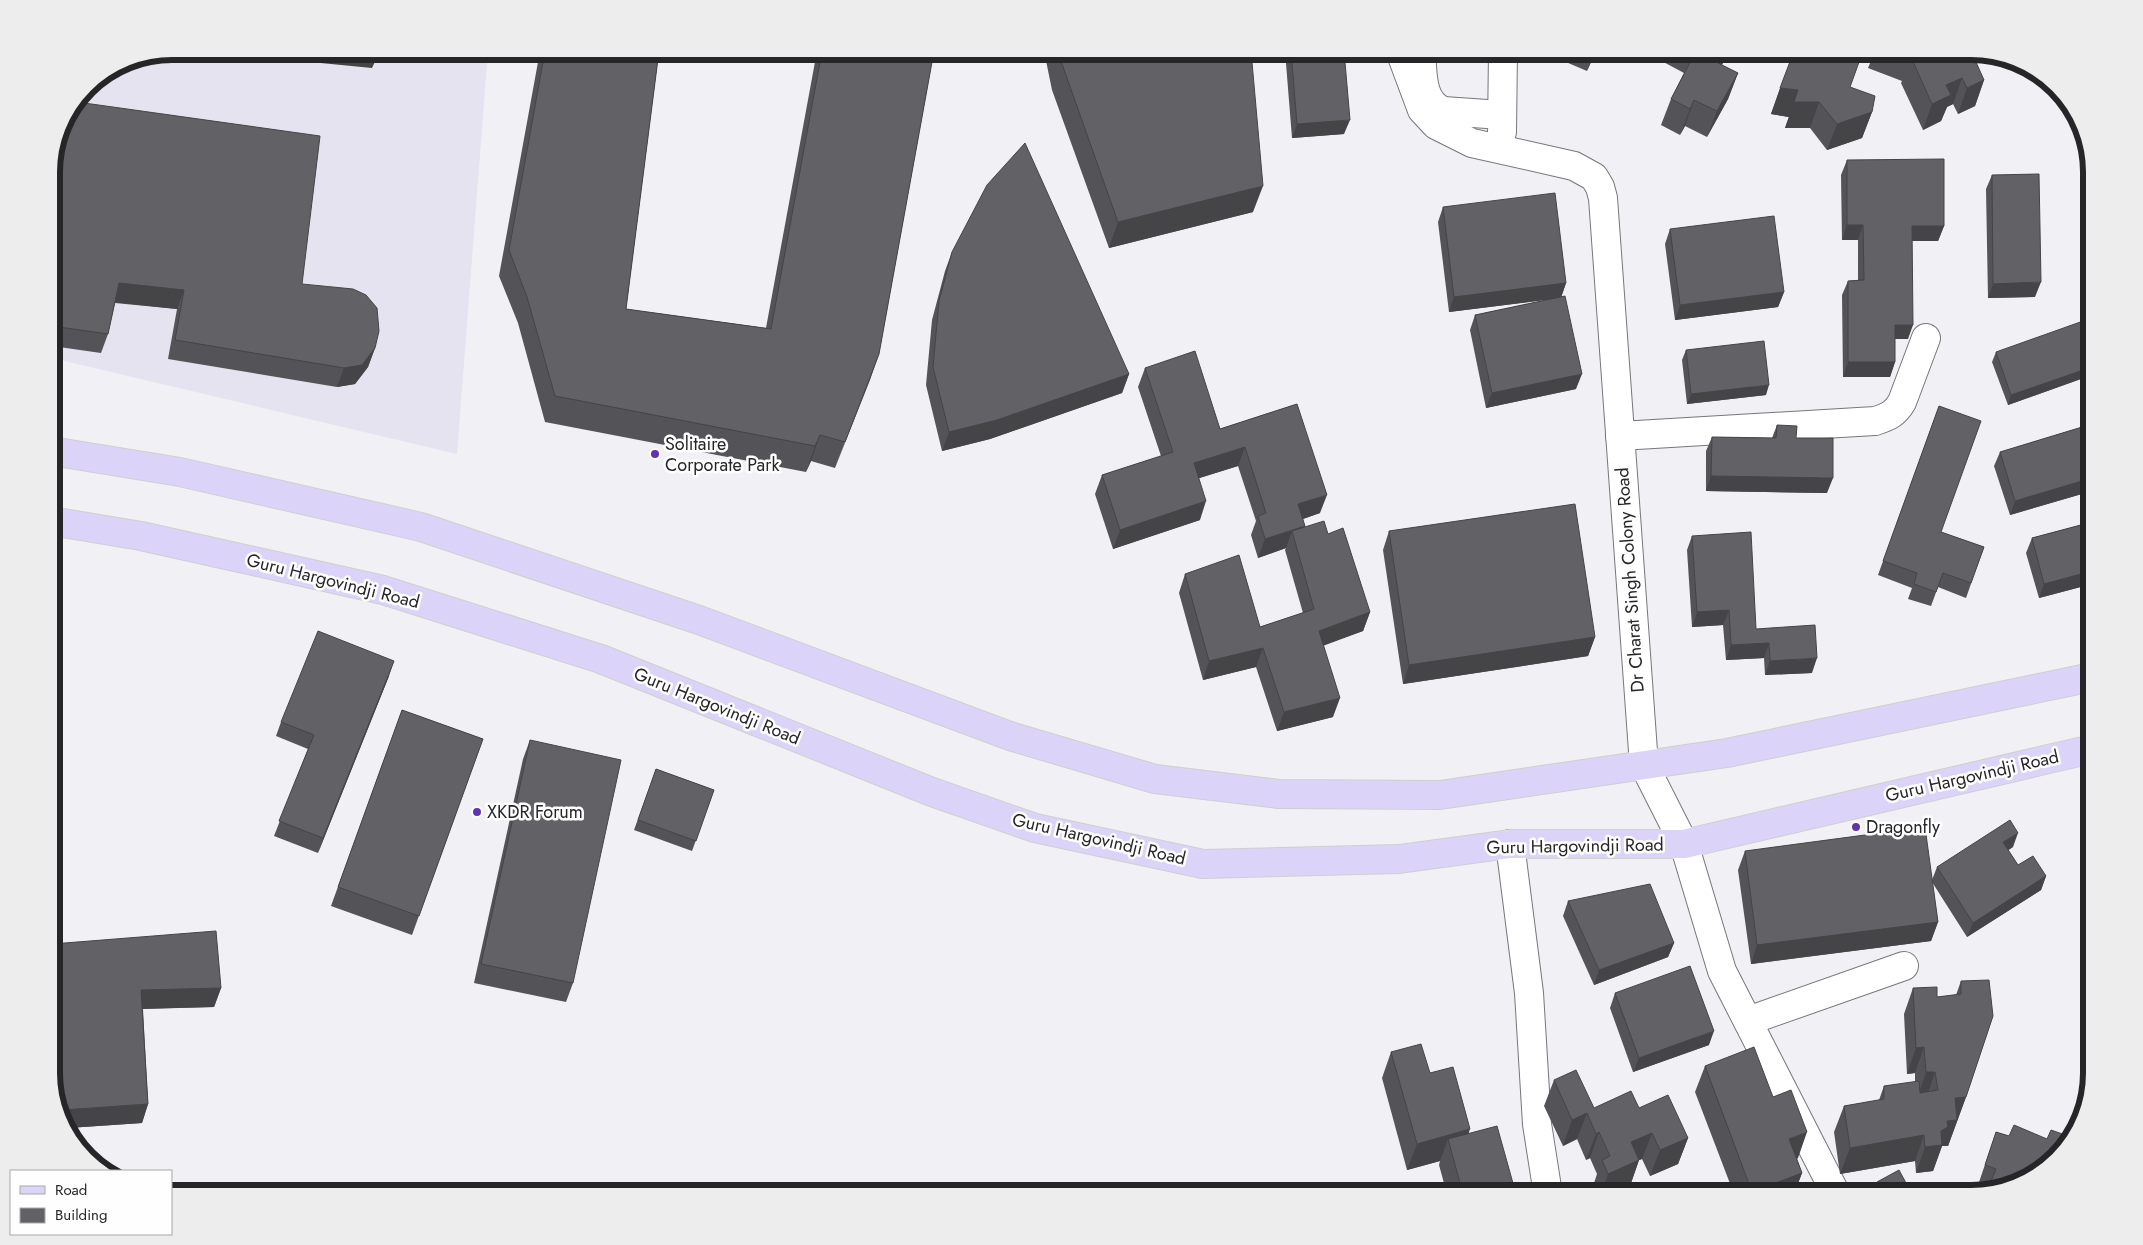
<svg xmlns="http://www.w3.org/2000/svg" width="2143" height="1245" viewBox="0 0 2143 1245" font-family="Jost,sans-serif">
<rect width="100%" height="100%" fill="#f1f0f5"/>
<path fill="#e5e3ef" d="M173,51H488L457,454L52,358L51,165L61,126L87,87L126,60Z"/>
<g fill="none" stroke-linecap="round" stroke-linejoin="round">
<defs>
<path id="minor" d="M1421,51C1423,72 1420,101 1443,111L1502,115
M1502,132L1503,51
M1620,436L1875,421C1888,417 1895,414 1902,402L1926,338
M1510,844L1529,993L1537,1124L1548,1194
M1684,844L1722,971L1836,1194
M1748,1021L1904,966"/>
<path id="tertiary" d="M1400,51L1422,110L1436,125L1472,143L1574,166L1594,177L1600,187L1603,198L1644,765L1684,844"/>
<path id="primary" d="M51,451L180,472L421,527L699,620L1010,736L1155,779L1279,794L1440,795L1727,753L2092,677
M51,521L141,536L383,590L601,659L932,792L1035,828L1203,864L1399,859L1510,844H1684L2092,749"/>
</defs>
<use href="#minor" stroke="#77767a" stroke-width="30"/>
<use href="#tertiary" stroke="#77767a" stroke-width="30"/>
<use href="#primary" stroke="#cfcfd0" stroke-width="30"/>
<use href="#minor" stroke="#fff" stroke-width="28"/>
<use href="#tertiary" stroke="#fff" stroke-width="28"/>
<use href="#primary" stroke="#dcd4f8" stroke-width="28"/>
</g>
<path fill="#545357" d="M540,51H659L626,309L766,328L817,51H934L879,354L835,468L811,461L806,472L545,422L518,323L499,276Z
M1044,51H1251L1253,212L1109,248L1052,90Z
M1285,51H1344V134L1292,138Z
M1540,51H1596L1587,71Z
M1643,51H1729L1722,65L1738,73L1728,99L1707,137L1685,126L1680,135L1661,125L1671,99L1684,73Z
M1794,51L1850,87L1872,112L1862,138L1827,150L1810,128H1785L1789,117L1771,114Z
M1875,51H1970L1984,80L1975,106L1958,114L1953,104L1947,107L1941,121L1923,130L1901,83L1902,81L1868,68Z
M1847,160L1944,226L1938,241H1912L1908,339H1895V362L1890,377H1843L1842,295L1848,281L1858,280V240H1842L1841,175Z
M52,165L302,284L375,348L368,367L355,384L337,387L168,359L177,309L115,303L108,334L101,353L52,346Z
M1992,175L2035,297L1988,298L1986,189Z
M1443,207L1566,283L1561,297L1576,389L1486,408L1470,330L1475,315L1551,299L1449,312L1438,222Z
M1670,229L1784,292L1778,307L1675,320L1665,244Z
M952,252L1129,374L1122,393L990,439L942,451L926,385L932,320L945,271Z
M2092,336V375L2008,405L1992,362L1996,352Z
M1686,350L1766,395L1687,404L1682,360Z
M1145,368L1220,429L1297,404L1320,513L1303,519L1304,527L1328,534L1370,612L1363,631L1323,645L1333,717L1277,731L1256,667L1203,680L1179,593L1185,574L1260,627L1303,613L1285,550L1286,548L1258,558L1251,535L1256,521L1238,466L1199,478L1200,520L1113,549L1095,494L1102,475L1161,456L1138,387Z
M1939,406L1941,532L1984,547L1966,598L1938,587L1931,606L1908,599L1912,588L1878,575Z
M2092,424V491L2010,515L1994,466L2000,452Z
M1777,425L1796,438L1827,493L1706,491V451L1712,437L1772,438Z
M2092,522V584L2039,598L2026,553L2032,538Z
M1389,531L1595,637L1588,656L1403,684L1383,550Z
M1692,536L1756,629L1812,673L1765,675L1764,658L1726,660L1723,625L1692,627L1687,550Z
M389,676L318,853L274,836L308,749L276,736L281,722Z
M402,710L483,739L412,935L331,906Z
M530,740L573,983L566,1002L474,983L523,759Z
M656,769L714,790L692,851L634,830Z
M2013,847L2008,850L2018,865L2046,876L2041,890L1967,937L1932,882L1938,922L1931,941L1751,964L1738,870L1745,851L1932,880L1937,867Z
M1568,901L1674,943L1668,957L1594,985L1563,916Z
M52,944L221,988L214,1007L143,1009L148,1104L142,1123L68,1128L52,1080Z
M1961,981L1966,1097L1948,1146H1942L1933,1171L1916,1173L1915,1161L1840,1174L1834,1132L1844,1106L1879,1100L1884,1086L1915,1082V1073L1907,1074L1904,1014L1913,988L1937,997L1956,995Z
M1615,993L1709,1045L1633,1072L1610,1008Z
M1391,1052L1430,1073L1469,1133L1516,1194H1447L1439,1165L1440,1161L1407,1170L1382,1078Z
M1705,1066L1773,1097L1798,1158L1797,1159L1802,1173L1794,1194H1734L1695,1092Z
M1554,1080L1594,1108H1639L1688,1138L1678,1164L1650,1176L1642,1159L1639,1160L1630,1186L1612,1194H1596L1593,1186L1597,1174L1590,1158L1586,1160L1577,1139L1563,1146L1544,1106Z
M1996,1132L2009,1136L2047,1139L2071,1137L2031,1177L1978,1192L1976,1191Z
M1877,1182L1912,1194H1873Z"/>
<path fill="#454447" d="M218,51H380L372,68L217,53Z
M1594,51H1596L1587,71Z
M1724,51H1729L1709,89L1718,63Z
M1738,73L1728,99L1707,137L1717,111Z
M1962,78L1953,104L1947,107L1941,121L1923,130L1932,104L1946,85Z
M1984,80L1975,106L1958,114L1967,88Z
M1780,88L1798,90L1789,117L1771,114Z
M1694,100L1685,126L1680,135L1690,109Z
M1794,102H1819L1810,128H1785Z
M1872,112L1862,138L1827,150L1837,124Z
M1350,120L1344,134L1292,138L1297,124Z
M1263,186L1253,212L1109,248L1118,222Z
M1847,225H1863L1858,240H1842Z
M1912,226H1944L1938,241H1907Z
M2041,282L2035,297L1988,298L1993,284Z
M119,283L184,290L177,309L112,302Z
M1566,283L1561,298L1449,312L1454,297Z
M1784,292L1778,307L1675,320L1680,305Z
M1895,325H1913L1908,339H1890Z
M375,348L368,367L355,384L337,387L344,368Z
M879,354L870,380L835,468L845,442Z
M1848,362H1895L1890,377H1843Z
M2092,367V375L2008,405L2011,395Z
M1129,374L1122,393L990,439L942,451L949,432Z
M1582,374L1576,389L1486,408L1492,393Z
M1769,385L1766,395L1687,404L1691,394Z
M820,435L811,461L806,472L815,446Z
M1245,447L1238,466L1187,482L1194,463Z
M1711,476L1833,478L1827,493L1706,491Z
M2092,478V491L2010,515L2015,501Z
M1327,495L1320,513L1291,523L1298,504Z
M1206,501L1200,520L1113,549L1120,530Z
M1305,526L1298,544L1292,531L1286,548L1258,558L1265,539Z
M2092,571V584L2039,598L2044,584Z
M1729,610L1723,625L1692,627L1697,612Z
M1370,612L1363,631L1312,650L1319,631Z
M1595,637L1588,656L1403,684L1409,665Z
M1769,643L1764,658L1726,660L1731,645Z
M1263,648L1256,667L1203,680L1209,661Z
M1817,658L1812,673L1765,675L1770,661Z
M394,661L389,676L318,853L323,838Z
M1340,698L1333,717L1277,731L1284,712Z
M2018,833L2013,847L1998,857L2003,842Z
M2046,876L2041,890L1967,937L1973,923Z
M1938,922L1931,941L1751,964L1757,945Z
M1674,943L1668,957L1594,985L1599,970Z
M221,988L214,1007L134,1009L141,990Z
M1714,1031L1709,1045L1633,1072L1639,1058Z
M1924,1047L1915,1073L1907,1074L1916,1048Z
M1926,1072H1935L1926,1098L1917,1099Z
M56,1093H60L58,1099Z
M1966,1097L1948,1146H1942L1933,1171L1916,1173L1925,1147L1941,1131L1955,1098Z
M148,1104L142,1123L68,1128L62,1111L63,1110Z
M1587,1113L1577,1139L1563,1146L1572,1120Z
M1470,1129L1461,1155L1448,1139L1440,1161L1407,1170L1417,1144Z
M1599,1132L1590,1158L1586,1160L1596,1134Z
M1807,1132L1798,1158L1780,1165L1789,1139Z
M1652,1133L1642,1159L1639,1160L1630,1186L1612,1194H1601L1608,1174L1631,1142Z
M1924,1135L1915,1161L1840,1174L1850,1148Z
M1688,1138L1678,1164L1650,1176L1660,1150Z
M1802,1173L1794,1194H1752V1192Z"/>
<path fill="#626165" stroke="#454447" d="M545,51H659L626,309L771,329L822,51H934L879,354L845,442L820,435L815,446L555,396L527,297L509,250Z
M1059,51H1251L1263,186L1118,222L1062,64Z
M1291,51H1344L1350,120L1297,124Z
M1696,51H1724L1718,63L1738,73L1717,111L1694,100L1690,109L1671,99Z
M1794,51H1815L1823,54L1824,51H1863L1850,87L1875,96L1872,112L1837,124L1819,102H1794L1798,90L1780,88Z
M1902,51H1971L1984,80L1967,88L1962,78L1946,85L1951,95L1932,104L1911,57L1914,56Z
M77,102L320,136L302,284L353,289L366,295L377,308L379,331L375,348L362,365L344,368L175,340L184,290L119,283L108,334L52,326V165L61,126Z
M1025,143L1129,374L997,420L949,432L933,367L939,301L952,252L987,185Z
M1944,159V226H1912L1913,325H1895V362H1848V281L1864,280L1863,225H1847V160Z
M2039,174L2041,282L1993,284L1992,175Z
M1555,193L1566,283L1454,297L1443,207Z
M1774,216L1784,292L1680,305L1670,229Z
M1565,296L1582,374L1492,393L1475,315Z
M2086,320L2092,336V367L2011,395L1996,352Z
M1764,341L1769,385L1691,394L1686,350Z
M1195,351L1220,429L1297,404L1327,495L1298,504L1305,526L1265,539L1258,516L1266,513L1245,447L1194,463L1206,501L1120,530L1102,475L1173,452L1145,368Z
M1939,406L1981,421L1941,532L1984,547L1971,583L1943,573L1936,592L1914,584L1917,573L1883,561Z
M2092,424V478L2015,501L2000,452Z
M1777,425L1797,426L1796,438H1833V478L1711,476L1712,437L1776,438Z
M1575,504L1595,637L1409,665L1389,531Z
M1324,521L1328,534L1343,528L1370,612L1319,631L1340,698L1284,712L1263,648L1209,661L1185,574L1239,555L1260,627L1314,609L1292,531Z
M2092,522V571L2044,584L2032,538Z
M1751,532L1756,629L1815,625L1817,658L1770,661L1769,643L1731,645L1729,610L1697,612L1692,536Z
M318,631L394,661L323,838L279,821L314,735L281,722Z
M402,710L483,739L419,916L338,887Z
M530,740L621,760L573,983L481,964Z
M656,769L714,790L696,841L638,820Z
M2010,820L2018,833L2003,842L2018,865L2033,856L2046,876L1973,923L1937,867Z
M1925,827L1938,922L1757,945L1745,851Z
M1650,884L1674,943L1599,970L1568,901Z
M216,931L221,988L141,990L148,1104L63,1110L60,1093H56L52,1080V944Z
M1690,966L1714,1031L1639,1058L1615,993Z
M1989,980L1993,1016L1966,1097L1955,1098L1957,1120L1947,1121L1948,1127L1941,1131L1942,1145L1925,1147L1924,1135L1850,1148L1844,1106L1884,1099V1086L1919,1081L1920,1093L1938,1090L1935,1072H1926L1924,1047L1916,1048L1913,988L1937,987V997L1961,994V981Z
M1421,1044L1430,1073L1453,1067L1470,1129L1417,1144L1391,1052Z
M1754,1047L1773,1097L1791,1090L1807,1132L1789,1139L1802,1173L1752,1192L1705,1066Z
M1576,1070L1594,1108L1631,1091L1639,1108L1668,1095L1688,1138L1660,1150L1652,1133L1631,1142L1639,1160L1608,1174L1602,1160L1610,1156L1599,1132L1596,1134L1587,1113L1572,1120L1554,1080Z
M2014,1125L2047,1139L2051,1130L2071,1137L2031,1177L2003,1185L1991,1181L1996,1169L1985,1165L1996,1132L2009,1136Z
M1497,1126L1516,1194H1463L1448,1139Z
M1899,1170L1912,1194H1883L1877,1182Z"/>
<g fill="#5f35ad" stroke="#fefeff" stroke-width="2">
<circle cx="655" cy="454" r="5"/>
<circle cx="477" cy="812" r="5"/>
<circle cx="1856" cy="827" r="5"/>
</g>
<g text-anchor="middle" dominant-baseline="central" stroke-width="5" stroke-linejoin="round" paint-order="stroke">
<g font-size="18" fill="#262628" stroke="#fefeff" text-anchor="start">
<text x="665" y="444">Solitaire<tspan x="665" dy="21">Corporate Park</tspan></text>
<text x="487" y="812">XKDR Forum</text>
<text x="1866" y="827">Dragonfly</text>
</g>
<g font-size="18" fill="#262628" stroke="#fefeff">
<text transform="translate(1630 580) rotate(-94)">Dr Charat Singh Colony Road</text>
<text transform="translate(333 581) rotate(14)">Guru Hargovindji Road</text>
<text transform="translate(717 706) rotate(22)">Guru Hargovindji Road</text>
<text transform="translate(1972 776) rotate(-13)">Guru Hargovindji Road</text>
<text transform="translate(1099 839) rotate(13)">Guru Hargovindji Road</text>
<text transform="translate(1575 846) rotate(-1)">Guru Hargovindji Road</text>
</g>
</g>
<path d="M0 0H2143V1245H0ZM172 60H1971A112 112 0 0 1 2083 172V1073A112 112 0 0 1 1971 1185H172A112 112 0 0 1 60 1073V172A112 112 0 0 1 172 60Z" fill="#ededee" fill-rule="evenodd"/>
<path fill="none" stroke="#262628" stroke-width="6" d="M172 60H1971A112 112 0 0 1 2083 172V1073A112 112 0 0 1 1971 1185H172A112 112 0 0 1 60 1073V172A112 112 0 0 1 172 60Z"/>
<rect x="10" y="1170" width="162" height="65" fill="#fefeff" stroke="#a8a8a9"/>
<rect x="20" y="1186" width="25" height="8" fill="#dcd4f8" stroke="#a8a8a9"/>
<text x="55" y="1195" font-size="15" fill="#262628">Road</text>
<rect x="20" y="1208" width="25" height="15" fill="#626165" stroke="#a8a8a9"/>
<text x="55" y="1220" font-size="15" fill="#262628">Building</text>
</svg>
